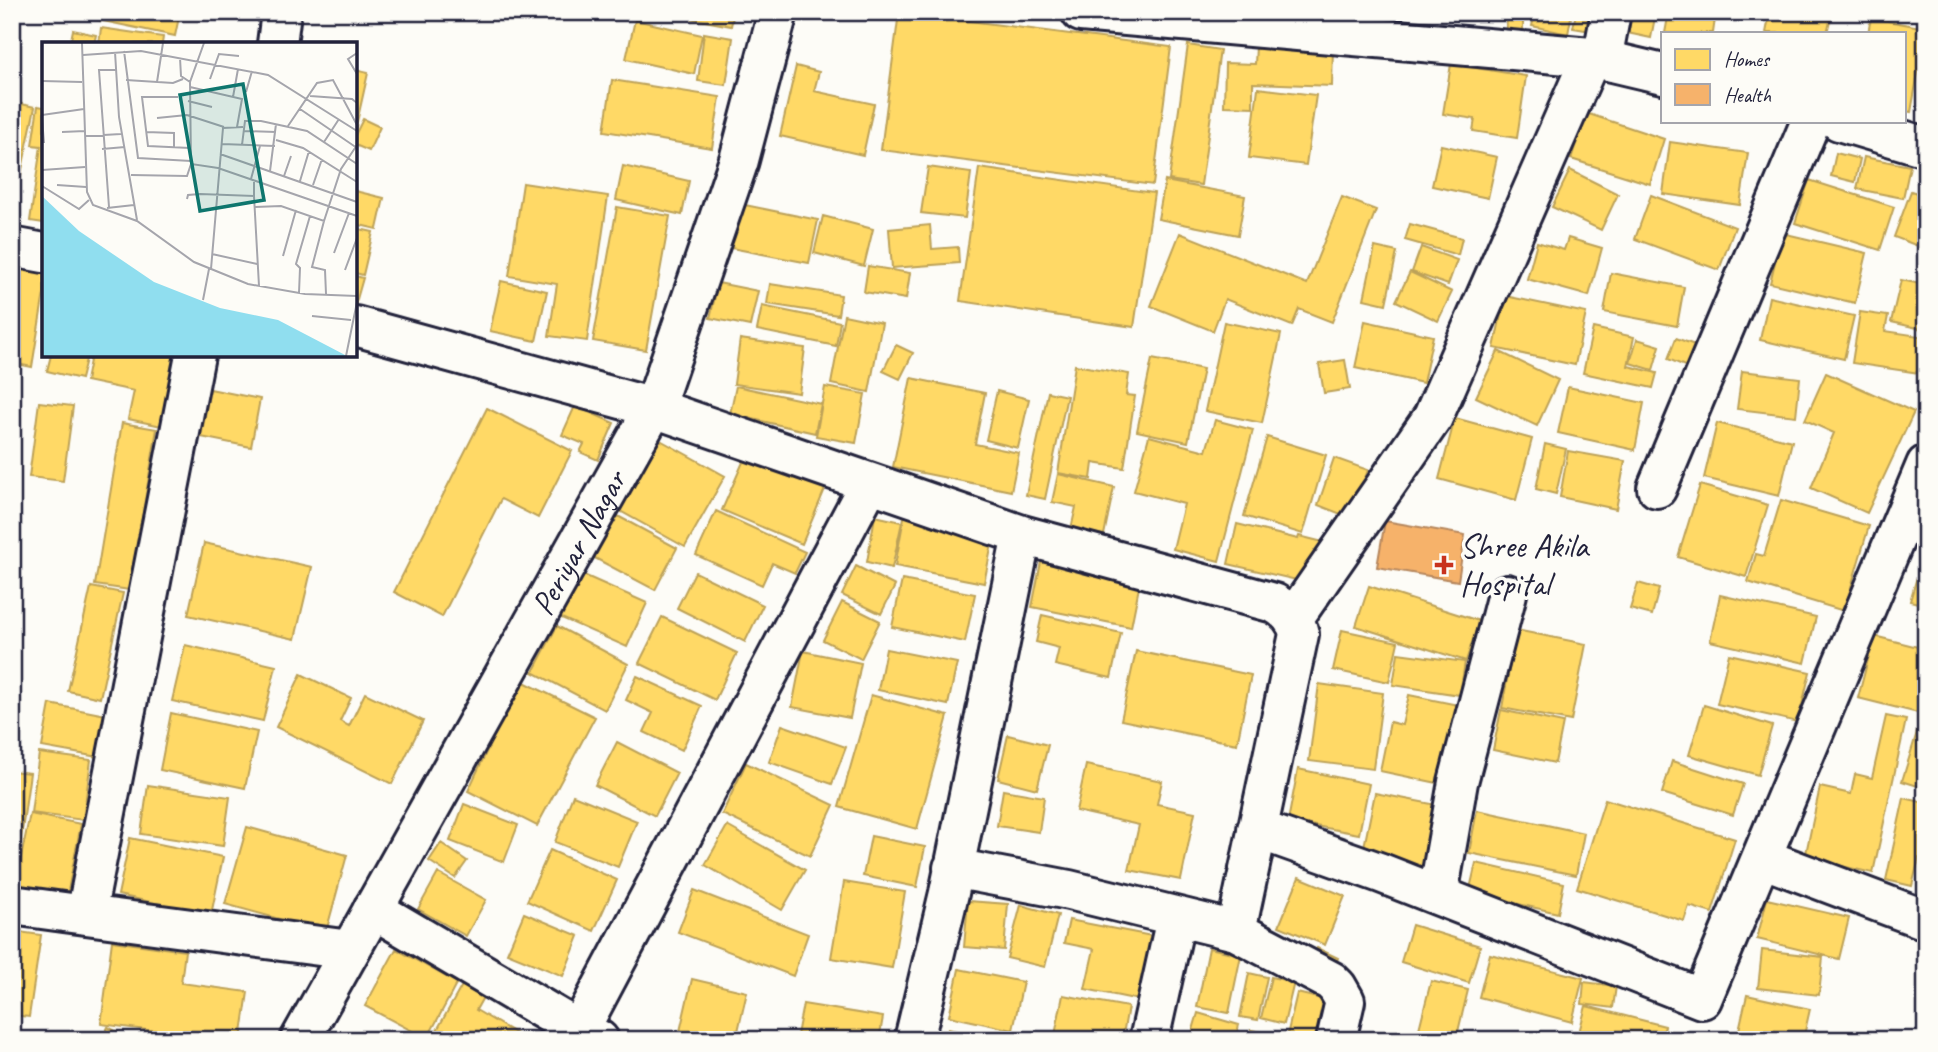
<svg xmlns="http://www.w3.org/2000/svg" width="1938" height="1052" viewBox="0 0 1938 1052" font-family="Caveat,sans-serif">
<rect width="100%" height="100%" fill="#fdfcf7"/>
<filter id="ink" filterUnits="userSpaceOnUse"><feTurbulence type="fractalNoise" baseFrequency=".0143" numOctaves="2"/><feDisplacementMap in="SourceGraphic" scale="14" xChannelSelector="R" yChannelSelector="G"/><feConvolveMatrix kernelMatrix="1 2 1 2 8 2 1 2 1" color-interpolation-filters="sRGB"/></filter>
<g filter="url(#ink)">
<path fill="#ffd966" stroke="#bda259" stroke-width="2" d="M85,12H180L175,36L84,17Z
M658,12H734L731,26Z
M899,12L1171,47L1153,185L881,150Z
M1506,12H1523V33H1507Z
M1535,12H1572L1568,34L1532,26Z
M1576,12H1606L1603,33L1573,28Z
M1617,12H1656L1651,38L1613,30Z
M1669,12H1716L1713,33H1665Z
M1770,12H1832L1827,33H1766Z
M1871,18L1926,28L1911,112L1905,111V33H1868Z
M635,20L702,35L694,74L626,59Z
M101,28L163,37L162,44H99Z
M73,30L96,35L94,44H70Z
M704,33L733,38L726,85L698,81Z
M1188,45L1220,50L1201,185L1169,180Z
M1256,46L1333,48L1332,86L1253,83V107L1224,106L1225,63L1255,64Z
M1451,64L1526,76L1517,138L1473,131L1475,119L1443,114Z
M796,66L819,72L814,91L874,104L863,155L780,136Z
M355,70L368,73L355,131Z
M612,80L720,97L712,148L604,131Z
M1258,88L1316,95L1306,165L1249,158Z
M17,103L35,107L15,203L12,202V126Z
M38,106L44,107V223L30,221L41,146L32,145Z
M1586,113L1664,139L1650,184L1571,159Z
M363,119L380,127L369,151L355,145V135Z
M1670,142L1748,153L1740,205L1663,194Z
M1441,145L1497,157L1488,198L1432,186Z
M1836,153L1860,159L1855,182L1831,176Z
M1864,157L1910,166L1903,198L1857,189Z
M623,166L689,181L682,215L616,200Z
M928,167L971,173L965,218L921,213Z
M979,168L1154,193L1134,327L960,301Z
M1570,170L1618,194L1601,230L1552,207Z
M1809,180L1894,207L1880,250L1795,223Z
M1165,181L1245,196L1238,235L1158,219Z
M523,183L608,196L587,341L549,336L557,284L509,276Z
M355,191L384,198L377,229L355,224Z
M1911,191L1926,196V249L1894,237Z
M1651,195L1735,227L1719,270L1635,239Z
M1342,197L1376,210L1332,322L1299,309L1292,326L1225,299L1213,331L1151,306L1180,233L1307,284Z
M740,204L818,220L809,263L731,248Z
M617,207L670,216L646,350L593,341Z
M823,216L873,229L864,266L814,253Z
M1410,224L1462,238L1458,255L1405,240Z
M930,225L932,249L958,247L959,263L892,268L889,229Z
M355,228L373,232L363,275L355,273Z
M1782,233L1867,253L1855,303L1770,283Z
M1568,238L1602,248L1589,296L1527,279L1537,242L1564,250Z
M1375,247L1397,252L1386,304L1364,299Z
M1421,247L1457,260L1448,285L1412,272Z
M12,262L44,267V293L32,367L12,363Z
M868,266L910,273L906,299L864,292Z
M1410,272L1452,292L1438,321L1396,301Z
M1611,273L1684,287L1677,326L1604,312Z
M355,276L363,278L355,306Z
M1901,280L1926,285V330L1891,322Z
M501,281L547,291L536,341L490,331Z
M718,283L758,291L750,326L710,318Z
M770,284L841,295L838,315L767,304Z
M1505,296L1586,313L1575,365L1494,348Z
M1769,297L1854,316L1844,359L1760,340Z
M762,306L840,322L836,346L757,330Z
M1860,312L1888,316L1885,331L1926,337V374L1852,363Z
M844,315L882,323L869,392L831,384Z
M1365,321L1433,336L1423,383L1355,368Z
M1224,322L1281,334L1262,423L1205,411Z
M1593,328L1634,337L1628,366L1657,373L1653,388L1583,373Z
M1676,338L1695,345L1687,367L1668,359Z
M740,339L805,348L799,393L734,384Z
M1637,339L1660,346L1653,370L1630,363Z
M896,345L913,353L900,379L883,371Z
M1498,351L1558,380L1537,426L1476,397Z
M51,355H87L81,379L47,371Z
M91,355H177L162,426L128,419L134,391L86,381Z
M1152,359L1203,369L1188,442L1137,431Z
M1345,360L1350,389L1324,393L1319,364Z
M1075,365L1129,374L1126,395L1135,396L1124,468L1093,463L1091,479L1058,473Z
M1742,371L1800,378L1796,416L1737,409Z
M1826,373L1914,412L1867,513L1811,488L1834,433L1805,420Z
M911,378L985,393L975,444L1019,453L1011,491L893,467Z
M736,386L821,404L815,433L730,414Z
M825,387L865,394L856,443L816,436Z
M1568,387L1644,403L1635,450L1558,433Z
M210,389L260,399L251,447L201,437Z
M997,391L1029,399L1018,448L986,440Z
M1048,392L1067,396L1045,499L1026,495Z
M39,402L73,406L63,481L29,477Z
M575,406L614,423L598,460L580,452L584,444L562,435Z
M487,408L572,451L538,518L501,499L442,617L394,592Z
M1455,418L1532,439L1516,500L1439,479Z
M1215,420L1253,430L1219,561L1173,549L1184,504L1134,491L1149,436L1206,451Z
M122,423L157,429L130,590L95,585Z
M1717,423L1792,441L1779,496L1704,478Z
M653,436L725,476L685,547L613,507Z
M1267,437L1326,455L1303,534L1244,516Z
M1545,444L1566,449L1556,494L1536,489Z
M1568,451L1625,461L1616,509L1560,497Z
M746,455L825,489L802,544L722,510Z
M1334,458L1368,470L1351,518L1318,505Z
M1058,474L1114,487L1104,535L1071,529L1076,507L1052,502Z
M1700,485L1768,505L1746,577L1678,557Z
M1781,500L1869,526L1844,611L1748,582L1756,554L1764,556Z
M716,511L805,552L795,573L772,563L762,585L696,555Z
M905,512L995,529L984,583L895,566Z
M614,514L677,548L655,590L591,556Z
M875,516L902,522L892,568L867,562Z
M1237,524L1298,539L1299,536L1323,542L1314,584L1228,564Z
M204,543L312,567L295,639L188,615Z
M1042,557L1141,577L1131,627L1032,607Z
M1922,560L1926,561V605L1910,601Z
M856,566L895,586L881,614L842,595Z
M577,572L647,603L627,647L557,616Z
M695,572L763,605L745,642L677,608Z
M902,580L975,594L965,642L892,627Z
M1638,583L1659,589L1652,615L1630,609Z
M1369,586L1479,621L1466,661L1356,626Z
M91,587L123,593L100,698L68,691Z
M1720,595L1816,617L1805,663L1710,641Z
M842,602L880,621L861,659L823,640Z
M1042,615L1121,633L1111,678L1055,665L1059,648L1036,642Z
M662,617L737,653L715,700L639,663Z
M557,626L628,664L605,710L533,672Z
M1342,630L1398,642L1389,682L1333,670Z
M1516,630L1586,644L1571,721L1502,708Z
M1874,636L1926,649V701L1922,714L1858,698Z
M185,645L276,666L263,721L172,701Z
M886,649L957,663L948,705L878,690Z
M803,651L861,663L850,718L792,707Z
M1136,651L1251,675L1237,744L1121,720Z
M1398,653L1465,662L1460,695L1393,685Z
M1729,654L1810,672L1798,722L1717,704Z
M301,674L351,698L340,721L349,726L365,693L423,721L392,784L276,727Z
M637,676L702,706L682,750L644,732L653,713L626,700Z
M520,680L595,717L537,826L468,791Z
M1319,684L1383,693L1373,769L1309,761Z
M871,695L948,716L917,829L839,807Z
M1409,695L1463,706L1447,785L1380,771L1390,722L1402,725Z
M50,704L106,715L98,757L42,747Z
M1704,705L1772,726L1758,775L1689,755Z
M1501,710L1563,723L1555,763L1493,750Z
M171,713L257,732L245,788L160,770Z
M1886,716L1906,720L1873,873L1805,858L1820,787L1851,794L1855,774L1872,778Z
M782,725L846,747L832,784L769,762Z
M1918,729L1926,732L1924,788L1902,781Z
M1008,735L1048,745L1037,789L998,779Z
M617,742L677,773L655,816L595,785Z
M39,753L91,760L83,820L31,813Z
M1672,761L1743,784L1733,815L1662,793Z
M746,763L834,805L810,856L722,814Z
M1086,765L1162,781L1157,804L1195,812L1181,880L1129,870L1139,825L1076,811Z
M1298,769L1369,784L1359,834L1288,821Z
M12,771L30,773L14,889H12Z
M148,785L230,797L223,846L141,834Z
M1003,790L1044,797L1039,832L997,826Z
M1375,793L1442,806L1426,882L1403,878L1407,861L1363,852Z
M573,795L637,821L618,867L555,842Z
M1904,798L1926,803V859L1919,858L1912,886L1886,880Z
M1605,799L1735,839L1712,913L1689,906L1684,921L1577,888Z
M464,804L518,825L504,862L450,841Z
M1477,810L1584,833L1576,875L1469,853Z
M30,814L81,824L66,901L14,891Z
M727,826L805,870L782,910L705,865Z
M247,827L347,855L326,932L225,904Z
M871,836L925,847L917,887L863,876Z
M130,838L223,857L211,915L118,895Z
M441,843L467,861L455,878L429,861Z
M550,850L617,880L594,931L527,901Z
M1476,863L1564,883L1558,913L1469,893Z
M438,873L486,900L466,936L418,909Z
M1299,877L1345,896L1325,945L1279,926Z
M844,882L905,892L892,968L831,958Z
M694,890L808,934L793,976L678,932Z
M1767,899L1849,918L1839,959L1757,939Z
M968,901L1008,904L1004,950L964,947Z
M1021,905L1058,915L1045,967L1007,958Z
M524,913L579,936L563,976L507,953Z
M1069,920L1152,936L1139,1000L1085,989L1094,949L1064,943Z
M1412,925L1480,946L1469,983L1401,962Z
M12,931L41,935L29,1017L12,1015Z
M112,941L185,951L181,983L248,992L241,1040H220L101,1024Z
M1209,948L1241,955L1229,1013L1197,1007Z
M1317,948L1338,958L1332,973L1311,963Z
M396,949L457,983L427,1039L365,1006Z
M1762,950L1823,957L1819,995L1758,988Z
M1490,954L1583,978L1572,1022L1479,997Z
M959,969L1023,982L1013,1030L949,1016Z
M1249,973L1267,977L1258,1020L1240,1017Z
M1271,977L1294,982L1284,1024L1261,1018Z
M692,979L747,992L736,1040H678Z
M465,980L486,992L476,1010L518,1035L516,1040L432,1039Z
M1431,981L1468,990L1456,1040L1418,1033Z
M1584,982L1616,986L1613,1008L1582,1004Z
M1297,993L1334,1002L1325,1040H1286Z
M1063,995L1128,1007L1122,1040H1054Z
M1747,995L1810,1009L1803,1040H1782L1739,1030Z
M803,1004L883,1017L879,1040H796Z
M1586,1006L1665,1026L1661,1040H1577Z
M1198,1013L1239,1025L1235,1040H1190Z
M108,1027L132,1040H101Z
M948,1029L996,1040H946Z
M1251,1030L1283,1036V1040H1249Z"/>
<path fill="#f6b26b" stroke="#b6875d" stroke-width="2" d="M1385,521L1465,535L1458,581L1377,567Z"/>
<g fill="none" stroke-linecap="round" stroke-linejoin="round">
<defs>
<path id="minor" d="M277,44L281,12
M1602,60L1611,12
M195,355L86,915L350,950
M654,408L1022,535L1274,603C1287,610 1296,619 1299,634L1236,931
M1657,488L1811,121
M1293,619L1433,417L1591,57
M1257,829L1381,873L1702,999L1926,465
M1762,858L1926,920
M953,868L1069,890L1236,931L1331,981L1337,987L1345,1001L1336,1040
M1438,895L1458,782L1507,594
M12,905L86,915
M373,909L580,1031L599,1040
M574,1040L869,484
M914,1040L949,893L1022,535
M1149,1040L1176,918"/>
<g id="tertiary">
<path d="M1081,12L1591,57L1663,74"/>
<path d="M1839,121L1926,147"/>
<path d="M12,247L44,253"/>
<path d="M355,326L654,408"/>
<path id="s1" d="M300,1040L654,408L739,160L778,12"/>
</g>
</defs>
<use href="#minor" stroke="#22223b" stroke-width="44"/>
<use href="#tertiary" stroke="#22223b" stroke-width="44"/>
<use href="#minor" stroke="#fdfcf7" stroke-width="38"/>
<use href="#tertiary" stroke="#fdfcf7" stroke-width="38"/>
</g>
</g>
<path fill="#c8321e" stroke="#fdfcf7" stroke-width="2.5" d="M1440.5 554.5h7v7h7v7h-7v7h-7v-7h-7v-7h7z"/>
<g text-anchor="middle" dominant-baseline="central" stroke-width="7" stroke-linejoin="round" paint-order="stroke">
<g font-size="33" fill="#22223b" stroke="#fdfcf7">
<text stroke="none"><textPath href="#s1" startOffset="570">Periyar Nagar</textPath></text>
</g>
<g font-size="33" fill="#22223b" stroke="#fdfcf7" text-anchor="start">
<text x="1460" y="546">Shree Akila<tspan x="1460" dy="38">Hospital</tspan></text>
</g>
</g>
<g transform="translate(42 42)">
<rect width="315" height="315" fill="#fdfcf7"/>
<path d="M0,154L37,189L112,240L178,266L236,278L305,314H0Z" fill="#90deef"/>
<path fill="none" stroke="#a5a5ac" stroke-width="2" d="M40,1L45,150L51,163L95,179L152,220L206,242L263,252L315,254M162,1L148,40L149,122L176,126L315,174M82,9L96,116L149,119M73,10L77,75L95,178M315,11L306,17L315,32M41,13L99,9L226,33L315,89M138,16L139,34L148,40M168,37L177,12L197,14M84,38L131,41L141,37M0,39L40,40M115,40L121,1M148,45L200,57L195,85M204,50L210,29M268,54L310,57L315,61M136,55H100L106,104L148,106M191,55L196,27M146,59L170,65M258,67L315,106M0,73L42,67M145,73L182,85M0,76L2,101M115,76L145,73M246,84L275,41L291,38L315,83M201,89L234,90M20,90L43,89M104,90L132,91V105M44,94L79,92M234,98L261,106L315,140M282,100L297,77M180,102L233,104M200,103L203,79H219L265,89L315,122M60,107L83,105M178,112L315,160M0,128L43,125M228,129L234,82M89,133L145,134L149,122M242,134L249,114M209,137L218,104M258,139L267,109M15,143L44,145M271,143L280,117M0,144L37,167L47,158M212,154L217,244M145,157L146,153L158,152L212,154V138M67,165L57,28H75M213,165L239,164L282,179L299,127L315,103M65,166L92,163M282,179L270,225L283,228L284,252M292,211L307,171M170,212L215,222M241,214L254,168M169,227L181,86L201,85M303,228L315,196M257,251L258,226L254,222L268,174M161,258L167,227M270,274L309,278M304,314L315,260"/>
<path fill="#0f766e" fill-opacity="0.15" stroke="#0f766e" stroke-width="3.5" d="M201,42L222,158L158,169L138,53Z"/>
<rect width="315" height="315" fill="none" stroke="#22223b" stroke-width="3.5"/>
</g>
<rect width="1938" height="1052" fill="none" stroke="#fdfcf7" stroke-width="42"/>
<rect x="21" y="21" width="1896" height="1010" fill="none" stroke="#22223b" stroke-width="2.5" filter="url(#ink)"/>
<rect x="1661" y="32" width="245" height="91" fill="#fdfcf7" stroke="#a5a5ac" stroke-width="2"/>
<rect x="1675" y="49" width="35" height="21" fill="#ffd966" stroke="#a5a5ac" stroke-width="2"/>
<text x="1724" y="66" font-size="21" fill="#22223b">Homes</text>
<rect x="1675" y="84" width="35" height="21" fill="#f6b26b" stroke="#a5a5ac" stroke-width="2"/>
<text x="1724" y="102" font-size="21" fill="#22223b">Health</text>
</svg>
